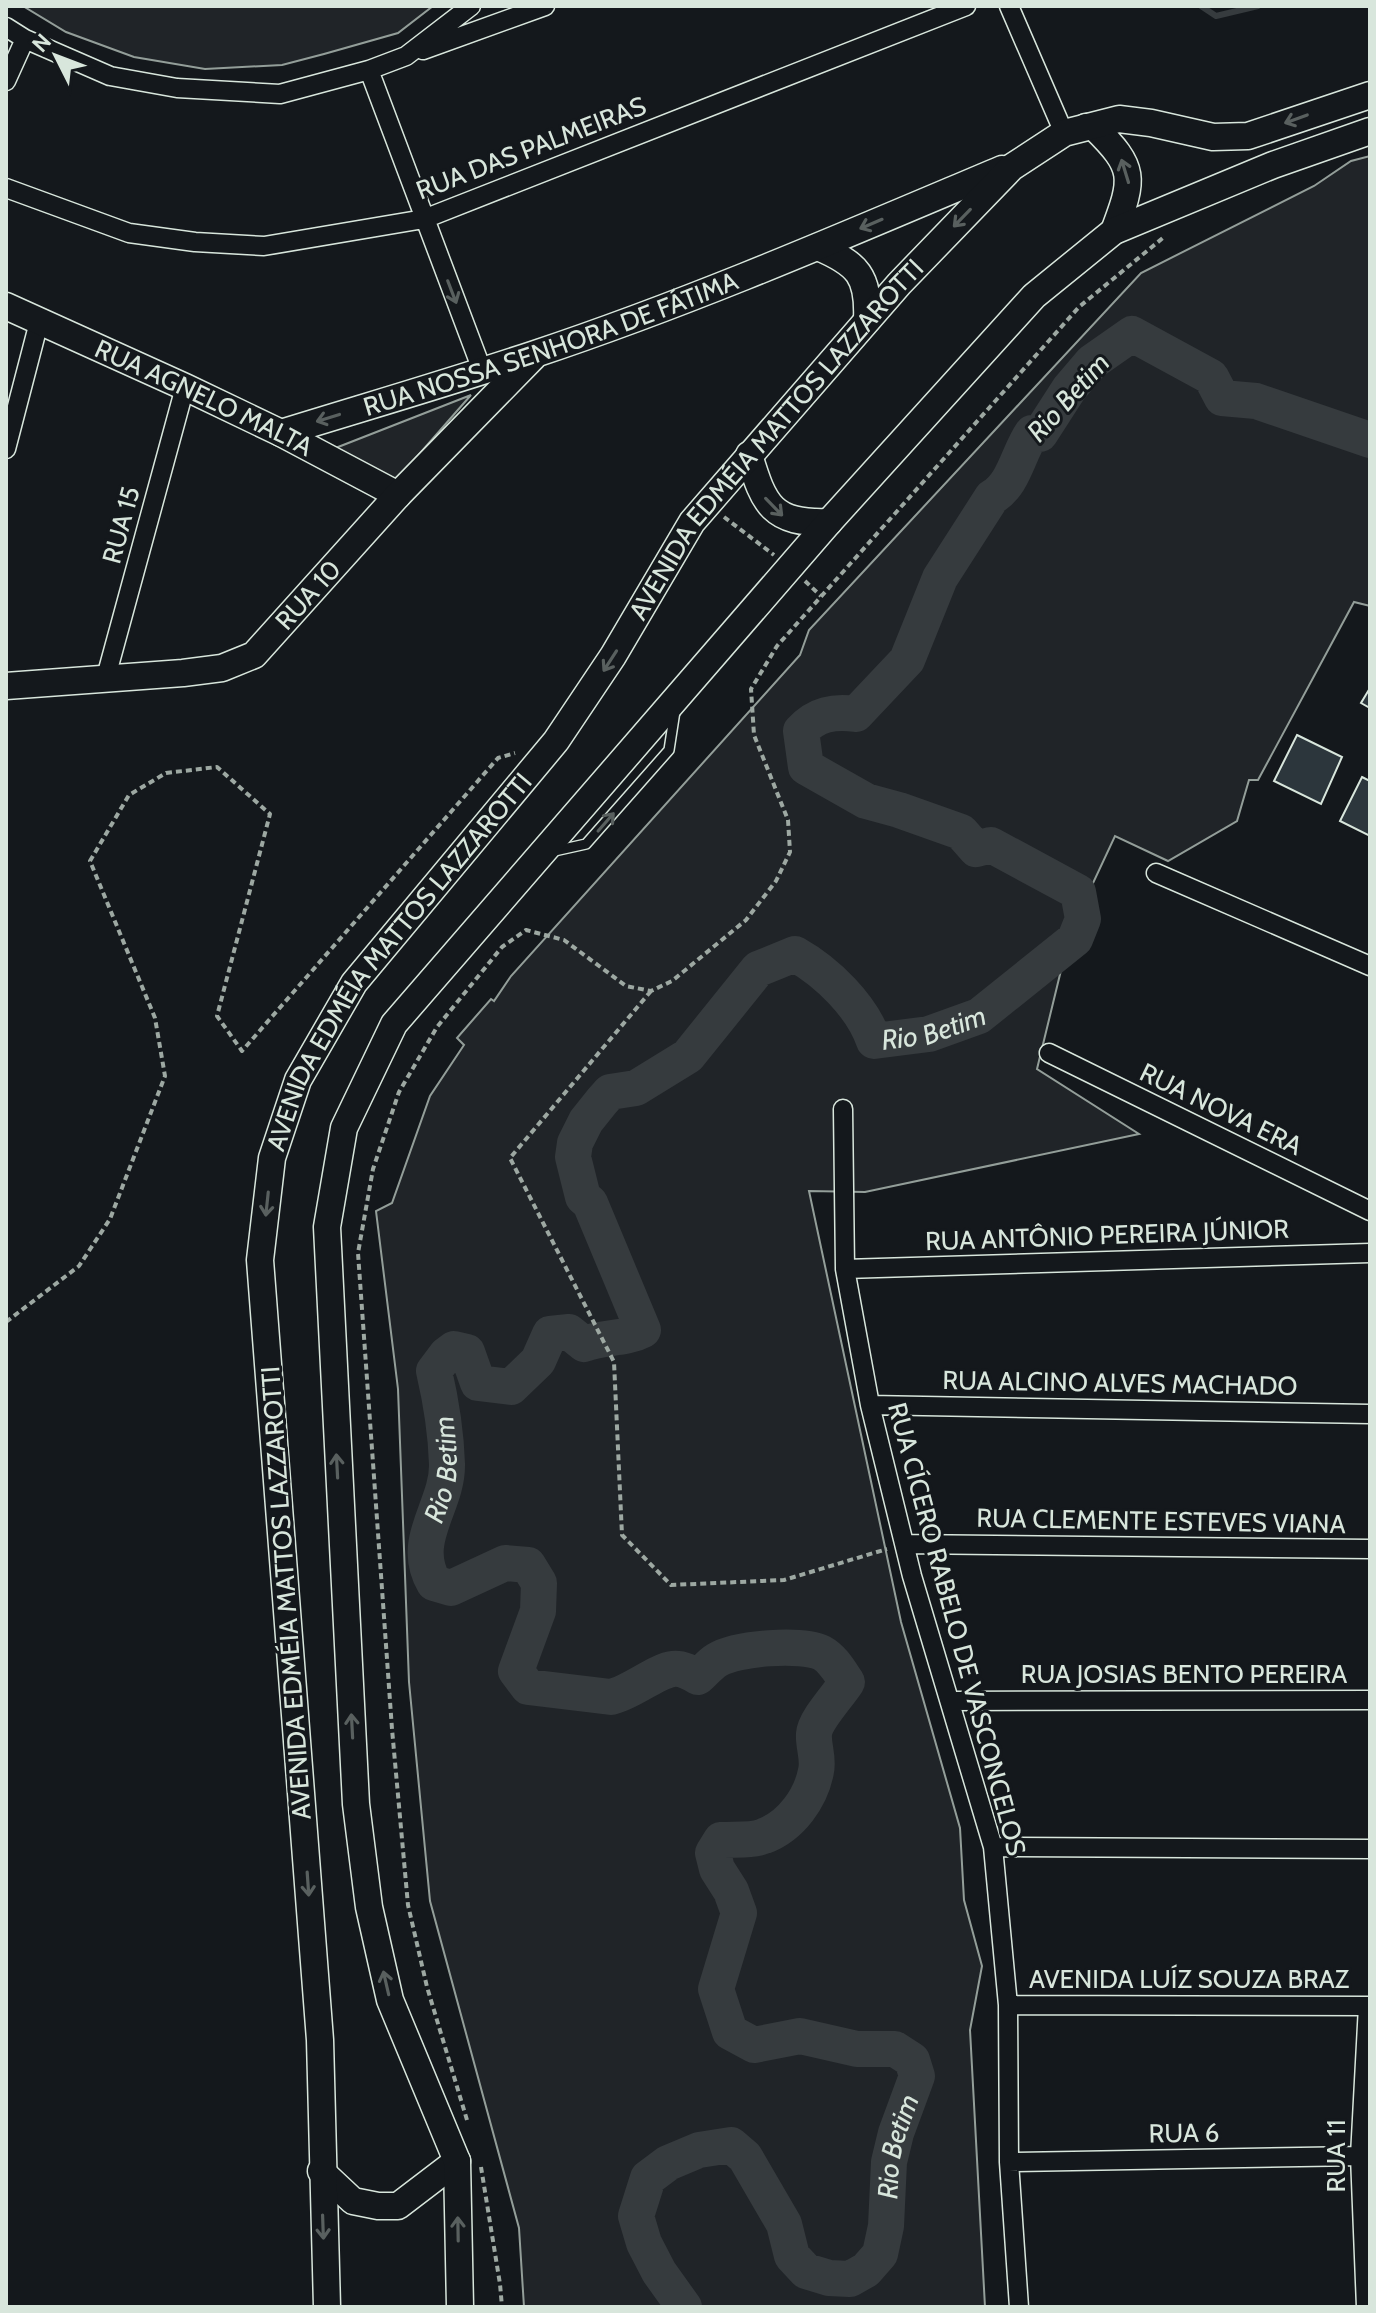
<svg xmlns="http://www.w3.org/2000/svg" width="1376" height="2313" viewBox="0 0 1376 2313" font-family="Cabin,sans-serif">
<rect width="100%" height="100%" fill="#14181c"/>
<path fill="#202428" stroke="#939e99" stroke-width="2" d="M23,6H433L398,33L324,54L282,65L205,69L134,57L66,32Z
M1370,156V606L1354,602L1258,780H1249L1237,821L1168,861L1115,836L1064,945L1063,962L1037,1069L1139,1134L865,1192L809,1191L901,1622L960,1828L964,1900L982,1966L970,2030L985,2307H524L519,2228L430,1901L409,1682L398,1389L376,1211L392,1203L430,1096L464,1045L457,1038L491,999L494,1001L511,976L800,655L809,630L1141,273L1314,186L1351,161Z
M471,395L394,483L333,449Z"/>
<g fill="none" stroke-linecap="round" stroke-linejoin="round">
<path stroke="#363b3e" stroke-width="6" d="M1201,6L1216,16L1258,6"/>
<path stroke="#363b3e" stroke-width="36" id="s1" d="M684,2307L659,2272L644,2243L636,2216L648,2178L668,2163L699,2150L731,2145L745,2157L784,2224L792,2256L806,2271L829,2278L850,2279L866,2270L880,2254L886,2226L889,2162L896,2133L917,2076L912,2060L895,2049H857L800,2036L754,2045L730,2032L716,1989L739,1913L731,1891L717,1869L713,1853L721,1840C734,1839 752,1841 764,1836C791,1826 811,1798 816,1771C819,1758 813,1746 814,1734C815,1720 838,1696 847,1682C840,1672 833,1659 822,1653C801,1643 737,1648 717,1660C710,1664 704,1672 698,1677C691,1673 682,1668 673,1669C656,1671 632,1692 611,1697L528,1687L516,1671L538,1611L539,1583L528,1565L505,1563L451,1588L434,1583C409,1540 448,1506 447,1464C446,1433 441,1401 434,1371L446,1355L454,1349L467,1352L478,1383L511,1387L538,1361L550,1334L569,1332L584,1344C604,1336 624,1340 643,1330L590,1203L583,1197L573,1157L575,1143L586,1121L602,1101L610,1092L636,1088L688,1056L758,969L795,954C827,972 862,1006 874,1041L929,1034L979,1016L1075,939L1083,919L1078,892L991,845L976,849L961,832L899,810L866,801L806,767L801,731C816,714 834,711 856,714L907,660L940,578L992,497C1014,485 1018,453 1032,433L1040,434L1069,389L1092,362L1132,334L1211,377L1222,398L1256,401L1370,440"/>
</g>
<path fill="#2c363c" stroke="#d8e6dc" stroke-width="2" d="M1370,688V708L1361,703Z
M1297,735L1342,757L1321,804L1274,781Z
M1362,777L1370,781V836L1340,821Z"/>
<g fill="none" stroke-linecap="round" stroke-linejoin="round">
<defs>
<path id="lane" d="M550,852L586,844L669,750L675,711"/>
<path id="street" d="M1009,6L1064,133
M6,27L25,39L110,76L177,88L280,94L369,70L406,56L471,6
M423,50L545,6
M369,70L482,370
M6,81L25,39
M6,188L129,233L195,242L264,246L424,219L966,6
M6,449L39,322
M106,677L185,387
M1156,873L1370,966
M1049,1053L1370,1211
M843,1109L845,1269L870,1405L912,1576L993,1847L1008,2005L1009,2162L1019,2307
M845,1269L1370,1253
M870,1405L1370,1414
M904,1544L1370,1549
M950,1701L1370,1700
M993,1847L1370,1849
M1008,2005L1370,2006
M1009,2162L1360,2156
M1366,2307L1360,2156L1368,2006"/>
<g id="secondary">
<path d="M1086,127H1094C1136,168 1134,178 1114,231"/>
<path d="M818,247C858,264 869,276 867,320"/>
<path id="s2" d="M6,306L185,387L281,433L398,495"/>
<path id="s3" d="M281,433C365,407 451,382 535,354C694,301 848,234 1002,169"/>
<path d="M749,455C764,505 772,524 829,522"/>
<path id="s4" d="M6,686L183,673L222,668L254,655L398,495L533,357"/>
<path d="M321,2171L353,2201L378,2206H398L457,2161"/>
<path id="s5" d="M327,2307L320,2040L260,1260L272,1158L298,1080L354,983L556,741L613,656L692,522L899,284L1012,167L1064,133L1119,119L1151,123L1213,137L1248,136L1370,95"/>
<path d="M460,2307L457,2161L390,2000L369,1907L356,1804L327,1227L344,1128L394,1024L829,522L1034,296L1114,231L1273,165L1370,131"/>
</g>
</defs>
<use href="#lane" stroke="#d8e6dc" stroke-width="12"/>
<use href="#street" stroke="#d8e6dc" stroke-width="21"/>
<use href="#secondary" stroke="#d8e6dc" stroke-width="29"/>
<path stroke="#9da8a2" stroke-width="4" stroke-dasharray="6 4" stroke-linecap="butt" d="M724,517L774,555
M805,581L821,596
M651,991L510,1158L614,1362L622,1535L671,1585L784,1580L887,1549
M6,1322L79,1266L110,1219L165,1076L155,1018L90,861L129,795L166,773L217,767L270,814L217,1016L242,1051L498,758L515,753
M467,2120L427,1987L408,1905L392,1729L358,1253L373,1169L399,1092L437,1027L502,947L526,930L564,940L626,986L651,991L672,981L746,920L776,881L790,852L788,820L754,735L751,689L777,646L1079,307L1164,237
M481,2167L500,2284L502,2307"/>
<use href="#lane" stroke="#14181c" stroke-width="9"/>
<use href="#street" stroke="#14181c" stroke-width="18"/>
<use href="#secondary" stroke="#14181c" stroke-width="26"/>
</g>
<defs><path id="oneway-shaft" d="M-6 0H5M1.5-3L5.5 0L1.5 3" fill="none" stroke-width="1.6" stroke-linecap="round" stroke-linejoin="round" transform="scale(2)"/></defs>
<g stroke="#59605f">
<use href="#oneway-shaft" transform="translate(1296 119) rotate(160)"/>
<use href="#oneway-shaft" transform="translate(1125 171) rotate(-107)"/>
<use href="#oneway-shaft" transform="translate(962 218) rotate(134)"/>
<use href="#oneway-shaft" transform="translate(871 224) rotate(157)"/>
<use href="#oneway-shaft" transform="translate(452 292) rotate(69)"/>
<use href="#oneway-shaft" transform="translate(328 418) rotate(163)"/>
<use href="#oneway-shaft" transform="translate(774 507) rotate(46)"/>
<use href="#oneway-shaft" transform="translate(610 661) rotate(123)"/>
<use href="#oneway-shaft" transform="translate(606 822) rotate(-49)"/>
<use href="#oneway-shaft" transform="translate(267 1204) rotate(96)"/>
<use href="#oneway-shaft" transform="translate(337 1466) rotate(-93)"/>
<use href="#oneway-shaft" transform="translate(352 1726) rotate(-93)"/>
<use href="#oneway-shaft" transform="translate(308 1884) rotate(86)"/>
<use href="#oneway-shaft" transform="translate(386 1983) rotate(-103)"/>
<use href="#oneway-shaft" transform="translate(323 2227) rotate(88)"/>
<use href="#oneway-shaft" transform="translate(458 2229) rotate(-91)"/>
</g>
<g text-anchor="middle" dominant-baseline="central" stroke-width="6" stroke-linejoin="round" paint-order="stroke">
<g font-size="26" fill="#d8e6dc" stroke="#14181c">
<text transform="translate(531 148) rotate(-21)">RUA DAS PALMEIRAS</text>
<text stroke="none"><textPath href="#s3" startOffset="284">RUA NOSSA SENHORA DE FÁTIMA</textPath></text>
<text stroke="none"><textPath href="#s2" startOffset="218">RUA AGNELO MALTA</textPath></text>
<text stroke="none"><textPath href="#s5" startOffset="2036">AVENIDA EDMÉIA MATTOS LAZZAROTTI</textPath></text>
<text transform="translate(121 525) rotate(-75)">RUA 15</text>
<text stroke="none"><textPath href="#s4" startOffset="332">RUA 10</textPath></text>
<text stroke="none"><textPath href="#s5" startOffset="1388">AVENIDA EDMÉIA MATTOS LAZZAROTTI</textPath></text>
<text transform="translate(1221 1109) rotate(26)">RUA NOVA ERA</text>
<text transform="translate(1107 1235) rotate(-2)">RUA ANTÔNIO PEREIRA JÚNIOR</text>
<text transform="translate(1120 1383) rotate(1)">RUA ALCINO ALVES MACHADO</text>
<text transform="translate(1161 1521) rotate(1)">RUA CLEMENTE ESTEVES VIANA</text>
<text transform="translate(286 1593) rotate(-94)">AVENIDA EDMÉIA MATTOS LAZZAROTTI</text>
<text transform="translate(957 1629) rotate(75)">RUA CÍCERO RABELO DE VASCONCELOS</text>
<text x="1184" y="1674">RUA JOSIAS BENTO PEREIRA</text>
<text x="1189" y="1979">AVENIDA LUÍZ SOUZA BRAZ</text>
<text transform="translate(1184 2133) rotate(-1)">RUA 6</text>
<text transform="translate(1336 2156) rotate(-90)">RUA 11</text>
</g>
<g font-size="28" font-style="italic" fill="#d8e6dc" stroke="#14181c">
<text transform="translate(1068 397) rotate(-48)">Rio Betim</text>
<text stroke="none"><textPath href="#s1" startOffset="3056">Rio Betim</textPath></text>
<text stroke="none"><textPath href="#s1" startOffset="1996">Rio Betim</textPath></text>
<text stroke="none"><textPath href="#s1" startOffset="578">Rio Betim</textPath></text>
</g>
</g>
<rect width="1376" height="2313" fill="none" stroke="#d8e6dc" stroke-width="16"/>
<g transform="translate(56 56) rotate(312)" stroke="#14181c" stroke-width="6" paint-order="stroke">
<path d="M0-6L14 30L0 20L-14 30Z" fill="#d8e6dc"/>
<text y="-12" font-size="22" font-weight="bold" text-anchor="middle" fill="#d8e6dc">N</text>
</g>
</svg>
